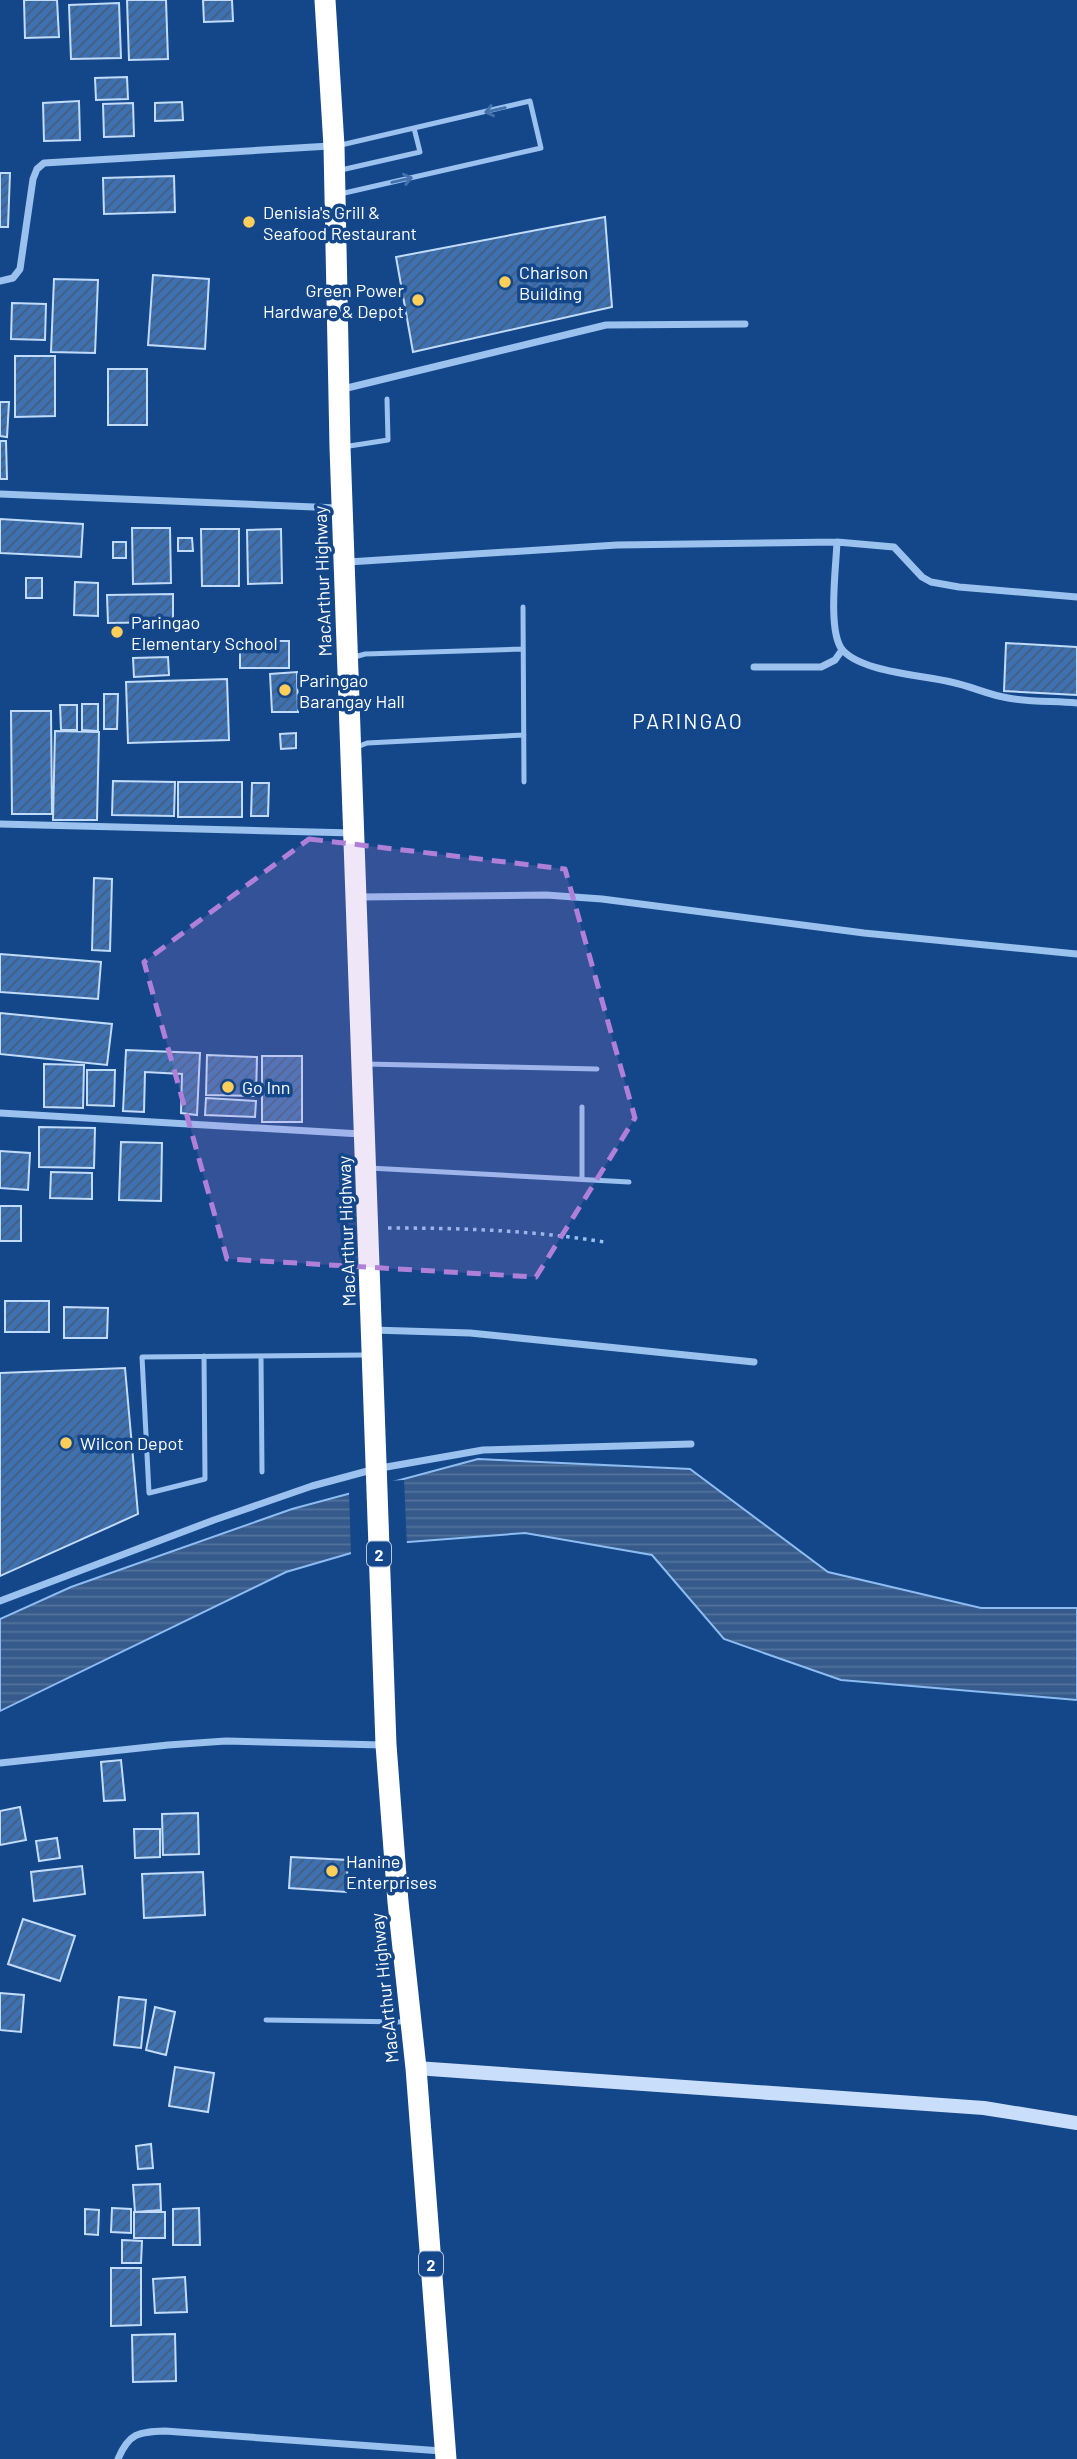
<svg xmlns="http://www.w3.org/2000/svg" width="1077" height="2459" viewBox="0 0 1077 2459" font-family="Barlow,sans-serif">
<defs>
<pattern id="water-rules" width="6" height="5" patternUnits="userSpaceOnUse" patternTransform="scale(1.75)"><rect width="6" height="5" fill="#355a8b"/><path d="M0 2.5h6" fill="none" stroke="#53739c"/></pattern>
<pattern id="building-hatch" width="6" height="6" patternUnits="userSpaceOnUse" patternTransform="scale(1.75)"><rect width="6" height="6" fill="#3d71b2"/><path d="M-1 1l2-2M0 6l6-6M5 7l2-2" fill="none" stroke="#455d7a"/></pattern>
</defs>
<rect width="100%" height="100%" fill="#144789"/>
<path fill="url(#water-rules)" stroke="#8dbcf2" stroke-width="2" d="M478,1459L690,1469L828,1572L981,1608H1077V1700L841,1680L724,1639L652,1555L525,1533L382,1544L286,1572L0,1711V1619L71,1587L292,1509Z"/>
<path fill="#144789" d="M404,1480L407,1546L382,1548L351,1556L349,1490L384,1481Z"/>
<path fill="url(#building-hatch)" stroke="#c1dbfb" stroke-width="2" d="M24,0H57L59,37L25,38Z
M127,0H166L168,59L129,60Z
M203,0H232L233,21L204,22Z
M119,3L121,58L71,59L69,5Z
M127,77L128,99L96,100L95,78Z
M79,101L80,140L44,141L43,103Z
M182,102L183,120L155,121V103Z
M133,103L134,136L104,137L103,104Z
M0,173H10L8,227H0Z
M174,176L175,212L104,214L103,178Z
M605,217L612,307L413,352L396,257Z
M153,275L209,279L205,349L148,345Z
M54,279L98,280L95,353L51,352Z
M12,303L46,304L45,340L11,339Z
M15,356H55V416L15,417Z
M108,369H147V425H108Z
M0,402H9L7,437L0,436Z
M0,441H6L7,479H0Z
M0,519L83,524L81,557L0,553Z
M132,528H170L171,583L133,584Z
M201,529H239V586H202Z
M281,529L282,583L248,584L247,530Z
M178,538H192L193,551H178Z
M113,542H126V558H113Z
M26,578H42V598H26Z
M75,582L98,583V616L74,615Z
M173,594V622L108,623L107,595Z
M240,641H289V668H240Z
M1006,643L1077,647V695L1004,691Z
M168,657L169,675L134,677L133,658Z
M297,672L298,712H272L270,674Z
M227,679L229,740L128,743L126,682Z
M104,694H118L117,729H104Z
M82,704H98V731L82,730Z
M60,705H77V730H61Z
M11,711H51L52,814H12Z
M55,731L99,732L97,820H53Z
M296,733V748L281,749L280,734Z
M113,781L175,782L174,816L112,815Z
M178,782H242V817H178Z
M252,783H269L268,816H251Z
M94,878L112,879L110,951L92,950Z
M0,954L101,962L98,999L0,992Z
M0,1013L112,1024L107,1065L0,1054Z
M126,1050L200,1053L197,1115L181,1113L182,1074L145,1072L144,1112L123,1111Z
M207,1055L257,1057L256,1096L206,1095Z
M262,1056H302V1122H262Z
M44,1064L84,1065L83,1108L44,1107Z
M87,1070H115L114,1106L87,1105Z
M206,1098L256,1101L255,1117L205,1115Z
M39,1127L95,1128L94,1168L39,1167Z
M121,1142L162,1143L161,1201L119,1200Z
M0,1151L30,1153L28,1190L0,1188Z
M51,1172L92,1173V1199L50,1198Z
M0,1206H21V1241H0Z
M5,1301H49V1332H5Z
M64,1307L108,1308L107,1338H64Z
M125,1368L138,1514L0,1576V1373Z
M121,1760L125,1800L104,1801L101,1762Z
M20,1807L26,1840L0,1845V1811Z
M198,1813L199,1854L163,1855L162,1814Z
M134,1829H160V1857L135,1858Z
M57,1838L60,1858L39,1861L36,1841Z
M291,1857L348,1860L346,1892L289,1888Z
M82,1866L85,1894L34,1901L31,1872Z
M203,1872L205,1915L144,1918L142,1874Z
M23,1919L75,1936L60,1981L8,1964Z
M0,1993L24,1995L21,2032L0,2030Z
M119,1997L146,2000L141,2048L114,2045Z
M155,2007L175,2012L166,2055L146,2050Z
M175,2067L214,2073L208,2112L169,2106Z
M151,2144L153,2168L138,2169L136,2146Z
M160,2184L161,2210L135,2212L133,2185Z
M112,2208L131,2209V2233L111,2232Z
M199,2208L200,2245H173V2209Z
M85,2209L99,2210L98,2235L85,2234Z
M134,2212H165V2238H134Z
M122,2240L142,2241L141,2263H122Z
M111,2268H141V2325L111,2326Z
M185,2277L187,2312L155,2313L153,2279Z
M175,2334L176,2381L133,2382L132,2335Z"/>
<g fill="none" stroke-linecap="round" stroke-linejoin="round">
<path stroke="#9bc1ef" stroke-width="3.5" stroke-dasharray="3.5 5" stroke-linecap="butt" d="M388,1228C461,1228 531,1230 604,1242"/>
<path stroke="#9bc1ef" stroke-width="5" d="M341,170L420,152L414,128
M340,194L541,148L530,101L341,145
M343,447L388,440L387,399
M523,607L524,782
M351,658L365,654L522,649
M357,747L367,743L524,735
M365,1064L597,1069
M369,1168L629,1182
M582,1179V1107
M204,1356L205,1479L149,1493L142,1357L366,1355
M261,1356L262,1472
M266,2020L406,2022"/>
<path stroke="#9bc1ef" stroke-width="7" d="M0,281L13,278L20,269L33,179L37,169L44,163L330,146
M343,389L606,325L745,324
M0,494L338,508
M837,542C836,567 828,628 841,648C858,672 923,675 951,682C971,686 988,695 1008,698C1030,702 1054,701 1077,703
M348,562L617,545L837,542L894,547L922,577L931,582L959,587L1077,597
M754,667H821L835,660L842,650
M0,824L353,833
M360,897L546,895L602,899L864,933L1077,954
M0,1113L361,1134
M373,1330L470,1333L754,1362
M0,1601L214,1520L312,1486L375,1469L483,1450L691,1444
M0,1763L168,1745L226,1741L382,1745
M118,2459C129,2433 138,2432 165,2431L442,2451"/>
<path stroke="#c9defb" stroke-width="14" d="M416,2068L984,2108L1077,2123"/>
<path stroke="#fff" stroke-width="21" d="M325,0L334,146L340,447L386,1745L398,1902L416,2068L446,2459"/>
</g>
<defs><path id="oneway-shaft" d="M-6 0H5M1.5-3L5.5 0L1.5 3" fill="none" stroke-width="1.6" stroke-linecap="round" stroke-linejoin="round" transform="scale(1.75)"/></defs>
<g stroke="#4372ad">
<use href="#oneway-shaft" transform="translate(495 110) rotate(167)"/>
<use href="#oneway-shaft" transform="translate(402 180) rotate(-13)"/>
</g>
<path fill="#b080d9" fill-opacity="0.2" stroke="#b080d9" stroke-width="5" stroke-dasharray="14 9" stroke-linejoin="round" d="M309,839L565,869L635,1118L536,1277L227,1259L144,962Z"/>
<g fill="#ffcf59" stroke="#144789" stroke-width="2.5">
<circle cx="249" cy="222" r="7"/>
<circle cx="505" cy="282" r="7"/>
<circle cx="418" cy="300" r="7"/>
<circle cx="117" cy="632" r="7"/>
<circle cx="285" cy="690" r="7"/>
<circle cx="228" cy="1087" r="7"/>
<circle cx="66" cy="1443" r="7"/>
<circle cx="332" cy="1871" r="7"/>
</g>
<g text-anchor="middle" dominant-baseline="central" stroke-width="7" stroke-linejoin="round" paint-order="stroke">
<g fill="#144789" stroke="#b8c8dc" stroke-width="2">
<rect x="367" y="1541.5" width="24" height="25" rx="5"/>
<rect x="419" y="2251.5" width="24" height="25" rx="5"/>
</g>
<g font-size="16" font-weight="bold" fill="#fff">
<text x="379" y="1554">2</text>
<text x="431" y="2264">2</text>
</g>
<g font-size="18" fill="#fff" stroke="#144789" text-anchor="start">
<text x="263" y="212">Denisia's Grill &amp;<tspan x="263" dy="21">Seafood Restaurant</tspan></text>
<text x="519" y="272">Charison<tspan x="519" dy="21">Building</tspan></text>
<text x="404" y="290" text-anchor="end">Green Power<tspan x="404" dy="21">Hardware &amp; Depot</tspan></text>
<text x="131" y="622">Paringao<tspan x="131" dy="21">Elementary School</tspan></text>
<text x="299" y="680">Paringao<tspan x="299" dy="21">Barangay Hall</tspan></text>
<text x="242" y="1087">Go Inn</text>
<text x="80" y="1443">Wilcon Depot</text>
<text x="346" y="1861">Hanine<tspan x="346" dy="21">Enterprises</tspan></text>
</g>
<g font-size="18" fill="#fff" stroke="#144789">
<text transform="translate(322 581) rotate(-92)">MacArthur Highway</text>
<text transform="translate(346 1231) rotate(-92)">MacArthur Highway</text>
<text transform="translate(384 1988) rotate(-96)">MacArthur Highway</text>
</g>
<g font-size="21" letter-spacing="2" fill="#fff" stroke="#144789">
<text x="688" y="720">PARINGAO</text>
</g>
</g>
</svg>
